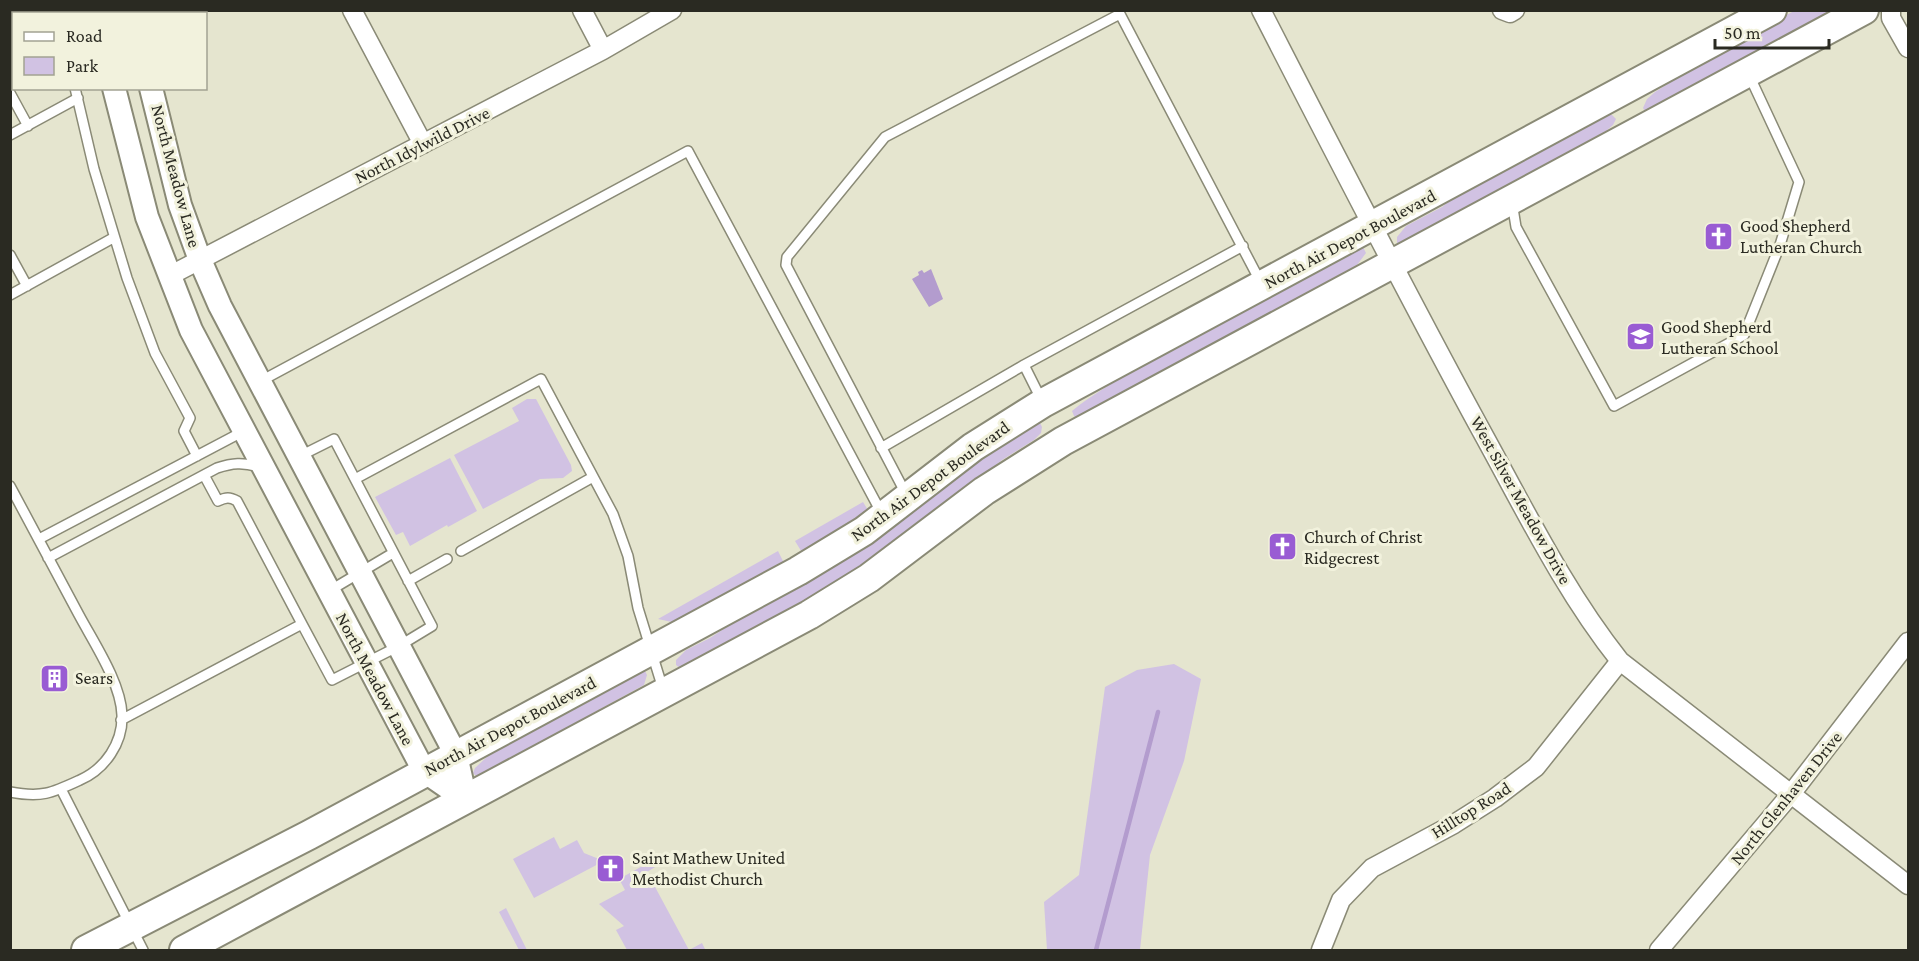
<svg xmlns="http://www.w3.org/2000/svg" width="1919" height="961" viewBox="0 0 1919 961" font-family="'Crimson Pro',serif">
<rect width="100%" height="100%" fill="#e5e5cf"/>
<path fill="#d1c2e3" d="M1794,11H1831L1788,41L1655,111H1645L1643,108L1647,99L1655,92L1723,49Z
M1600,114L1612,115L1616,119L1613,125L1606,131L1575,148L1547,168L1403,244L1397,243V237L1406,226L1442,207L1469,185Z
M1363,247L1366,253L1357,265L1321,285L1301,300L1078,419L1074,416L1072,411C1093,393 1119,381 1140,363L1345,250Z
M527,399H536L571,465L572,471L563,478L540,479L483,509L454,455L519,421L512,408Z
M1033,422L1040,423L1042,427L1041,433L1034,440L1002,460L887,556L693,667L680,668L676,665V660L686,650L710,638Z
M450,458L477,511L448,527L447,525L410,546L403,532L396,535L375,497Z
M863,502L871,515L803,554L795,541Z
M778,551L784,563L681,624L658,619Z
M1174,664L1201,679L1184,761L1150,855L1140,950H1047L1044,902L1079,875L1105,687L1137,670Z
M637,670L645,671L647,675L644,685L593,713L572,730L483,777L476,776L473,773L475,768L489,755Z
M554,837L560,849L577,840L584,853L604,861L534,898L513,859Z
M657,858L660,864L647,872L689,950L702,943L705,949L703,950H627L616,930L624,926L599,904L625,890L619,879Z
M506,908L527,950H519L499,912Z"/>
<path fill="#b39cce" d="M931,269L943,299L929,307L912,279L919,275L918,272L922,270L924,273Z"/>
<g fill="none" stroke-linecap="round" stroke-linejoin="round">
<path stroke="#b39cce" stroke-width="4.5" d="M1096,950L1158,712"/>
<defs>
<path id="service" d="M40,10L42,14
M75,88L94,169L127,278L155,353L190,418L184,431L197,456
M10,93L28,126
M10,135L78,98
M1512,202L1516,227L1614,406L1744,335L1780,245L1799,182L1749,75
M10,255L27,286
M10,295L113,238
M1024,365L1042,401
M259,382L688,151L882,514
M881,448L1024,365L1243,246
M298,457L334,439L432,626L399,646L332,680L302,624
M355,479L541,379L613,514L628,556L638,608L663,689
M10,486C33,529 56,572 79,615C94,643 121,683 122,715C123,743 105,769 80,780C52,793 42,798 10,792
M906,494L786,265L787,257L885,137L1120,14L1260,281
M39,539L244,431
M461,551L593,477
M48,558L217,468C232,463 243,462 259,467
M408,581L447,559
M329,591L393,553
M121,720L302,624L237,501C230,497 226,497 218,501L204,475
M61,789L143,950"/>
<path id="minor" d="M352,10L423,144
M582,10L603,50
M1261,10C1334,152 1406,293 1482,432C1525,510 1565,592 1620,661L1908,885
M1502,10L1510,13L1515,10
M1891,10V18L1908,48
M169,276L603,50L672,10
M1321,950L1341,900L1372,868L1454,824L1495,798L1536,767L1620,661
M1659,950L1791,794L1908,642"/>
<path id="tertiary" d="M83,10L85,14
M123,10L124,14
M114,88L147,217L191,330L424,771L466,800
M151,88L180,205L200,260L220,306L456,755L466,800"/>
<path id="primary" d="M86,950L309,835L798,571L864,531L973,447L1043,403L1772,10
M184,950L809,615L869,578L984,491L1063,441L1864,10"/>
</defs>
<use href="#service" stroke="#8a8a76" stroke-width="12"/>
<use href="#minor" stroke="#8a8a76" stroke-width="21"/>
<use href="#tertiary" stroke="#8a8a76" stroke-width="26"/>
<use href="#primary" stroke="#8a8a76" stroke-width="32"/>
<use href="#service" stroke="#fff" stroke-width="9"/>
<use href="#minor" stroke="#fff" stroke-width="18"/>
<use href="#tertiary" stroke="#fff" stroke-width="22"/>
<use href="#primary" stroke="#fff" stroke-width="28"/>
</g>
<defs>
<symbol id="church-square" viewBox="-11 -11 22 22"><rect x="-9" y="-9" width="18" height="18" rx="4" fill="#995cd3" stroke="#f2f2dd"/><path d="M-1.2-6h2.4v3.5h3.3v2.4h-3.3V6h-2.4V-.1h-3.3v-2.4h3.3Z" fill="#fff"/></symbol>
<symbol id="school-square" viewBox="-11 -11 22 22"><rect x="-9" y="-9" width="18" height="18" rx="4" fill="#995cd3" stroke="#f2f2dd"/><path d="M0-5L7-2L0 1L-7-2ZM-4 1L0 2.5L4 1V4Q0 6-4 4Z" fill="#fff"/></symbol>
<symbol id="building-square" viewBox="-11 -11 22 22"><rect x="-9" y="-9" width="18" height="18" rx="4" fill="#995cd3" stroke="#f2f2dd"/><path d="M-4-6H4V6H1V3H-1V6H-4ZM-2.5-4.3h1.7v1.8h-1.7ZM.8-4.3h1.7v1.8H.8ZM-2.5-1h1.7V.8h-1.7ZM.8-1h1.7V.8H.8Z" fill="#fff"/></symbol>
</defs>
<g fill-rule="evenodd">
<use href="#church-square" x="1702" y="220" width="33" height="33"/>
<use href="#school-square" x="1624" y="320" width="33" height="33"/>
<use href="#church-square" x="1266" y="530" width="33" height="33"/>
<use href="#building-square" x="38" y="662" width="33" height="33"/>
<use href="#church-square" x="594" y="852" width="33" height="33"/>
</g>
<g text-anchor="middle" dominant-baseline="central" stroke-width="6" stroke-linejoin="round" paint-order="stroke">
<g font-size="18" fill="#2a2a22" stroke="#f2f2dd">
<text transform="translate(422 145) rotate(-27)">North Idylwild Drive</text>
<text transform="translate(176 176) rotate(75)">North Meadow Lane</text>
<text transform="translate(1350 239) rotate(-28)">North Air Depot Boulevard</text>
<text transform="translate(930 481) rotate(-36)">North Air Depot Boulevard</text>
<text transform="translate(1521 500) rotate(61)">West Silver Meadow Drive</text>
<text transform="translate(375 679) rotate(62)">North Meadow Lane</text>
<text transform="translate(510 726) rotate(-28)">North Air Depot Boulevard</text>
<text transform="translate(1786 798) rotate(-51)">North Glenhaven Drive</text>
<text transform="translate(1471 810) rotate(-32)">Hilltop Road</text>
</g>
<g font-size="18" fill="#2a2a22" stroke="#f2f2dd" text-anchor="start">
<text x="1740" y="226">Good Shepherd<tspan x="1740" dy="21">Lutheran Church</tspan></text>
<text x="1661" y="327">Good Shepherd<tspan x="1661" dy="21">Lutheran School</tspan></text>
<text x="1304" y="537">Church of Christ<tspan x="1304" dy="21">Ridgecrest</tspan></text>
<text x="75" y="678">Sears</text>
<text x="632" y="858">Saint Mathew United<tspan x="632" dy="21">Methodist Church</tspan></text>
</g>
</g>
<rect width="1919" height="961" fill="none" stroke="#2a2a22" stroke-width="24"/>
<rect x="12" y="12" width="195" height="78" fill="#f2f2dd" stroke="#a2a292" stroke-width="1.5"/>
<rect x="24" y="32" width="30" height="9" fill="#ffffff" stroke="#a2a292" stroke-width="1.5"/>
<text x="66" y="42" font-size="18" fill="#2a2a22">Road</text>
<rect x="24" y="57" width="30" height="18" fill="#d1c2e3" stroke="#a2a292" stroke-width="1.5"/>
<text x="66" y="72" font-size="18" fill="#2a2a22">Park</text>
<path d="M1715 39v9h114v-9" fill="none" stroke="#2a2a22" stroke-width="3"/>
<text x="1724" y="39" font-size="18" fill="#2a2a22" stroke="#f2f2dd" stroke-width="4.5" paint-order="stroke">50 m</text>
</svg>
